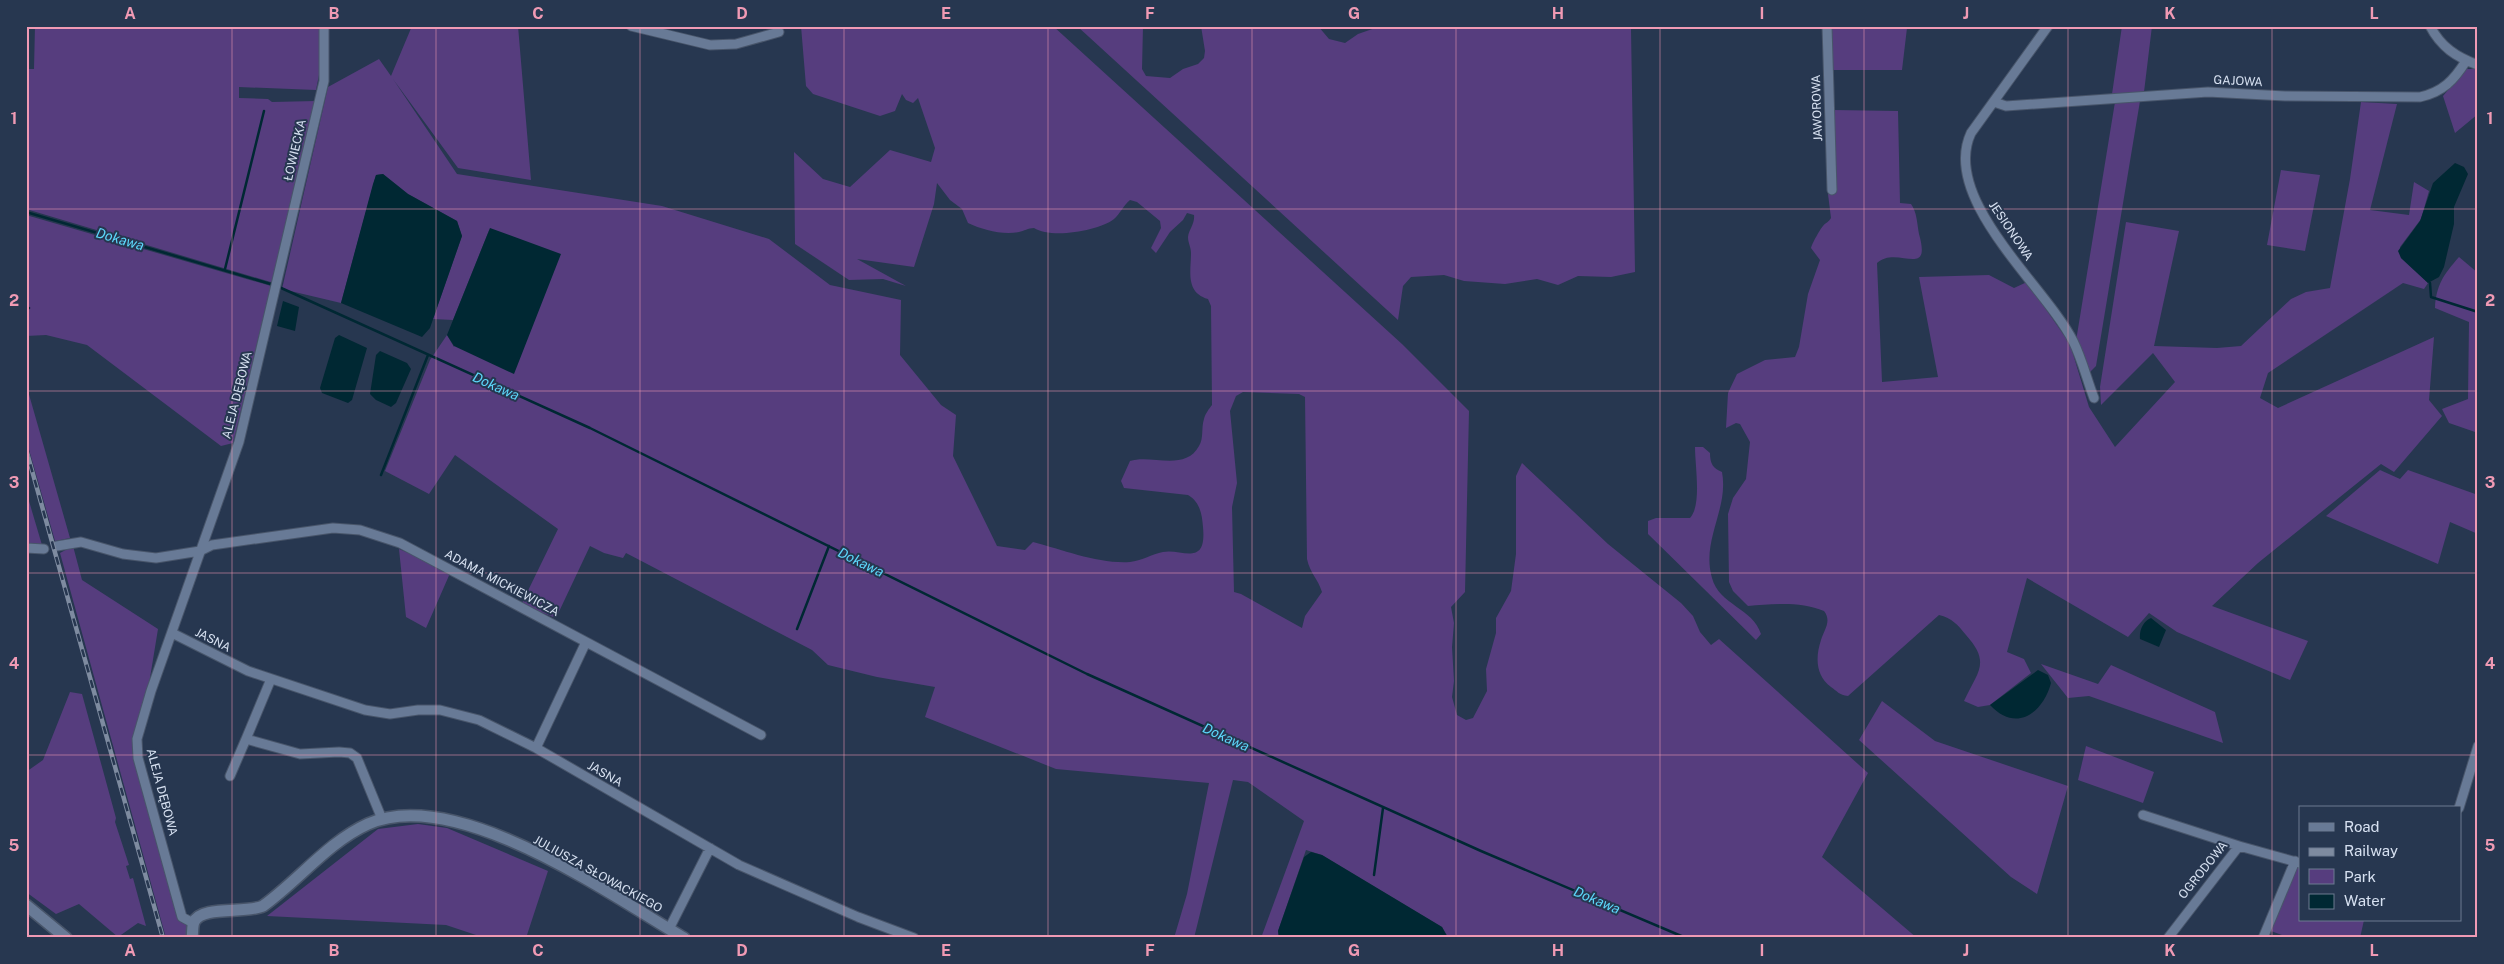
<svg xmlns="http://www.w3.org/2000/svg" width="2504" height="964" viewBox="0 0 2504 964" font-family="'Public Sans',sans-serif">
<rect width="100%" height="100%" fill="#273750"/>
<path fill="#563d7e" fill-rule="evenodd" d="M35,26H321L319,75L316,90L239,87V98L268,99L272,102L316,101L274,283L26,209V69H34Z
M412,26H518L531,180L458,168L393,79L457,174L662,206L769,239L830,285L901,300L900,355L941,405L956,415L953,456L997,546L1025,550L1033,542C1064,550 1098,564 1130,562C1141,561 1152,554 1163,552C1181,548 1207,568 1203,527C1202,514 1200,502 1188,495L1124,488L1121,481L1130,461C1151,454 1185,472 1199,446C1204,438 1201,428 1204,419C1205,414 1209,409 1212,405L1211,306L1208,299C1185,292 1191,271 1191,253C1191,247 1188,243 1188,237C1189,229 1195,224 1194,215L1187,213L1183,220L1170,232L1156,253L1151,248L1161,228L1160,221L1137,202L1130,200C1123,206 1120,214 1114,219C1099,231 1051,239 1034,228C1028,228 1024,231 1019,232C1002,235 983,230 968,223L962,209L950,200L937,183L934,204L914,267L857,259L906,286L883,279L849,280L795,244L794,152L823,179L850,187L890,150L931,162L935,148L918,98L913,103L906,100L902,94L895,111L880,116L813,94L806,86L801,26H1053L1402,344L1469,411L1465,592L1451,607L1454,623L1452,647L1454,681L1452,697L1457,715L1466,720L1473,718L1487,691L1486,669L1496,633V618L1511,591L1516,554V476L1522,463L1608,544L1681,603L1693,616L1700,632L1711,645L1719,639L1868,773L1822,857L1917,938L1448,937L1442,927L1322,855L1306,850L1278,931L1279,938H1261L1304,821L1248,782L1233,780L1194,938H1174L1187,894L1209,783L1056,769L925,717L935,687L877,677L828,665L812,650L626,553L623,558L604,553L590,546L556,618L521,605L558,529L455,455L429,494L385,471L430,360L447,335L454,347L490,228L453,320L433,319L462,236L457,221L408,194L383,174L376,175L341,303L282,289L328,87L379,59L391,76ZM1243,392L1299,394L1305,397L1307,559C1310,573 1318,579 1322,592L1305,616L1302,628L1241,594L1234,592L1232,507L1237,483L1230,411L1236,396Z
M1077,26H1143L1142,69L1146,76L1170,78L1183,69L1198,64L1204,58L1205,51L1201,26H1318L1329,39L1345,43L1358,34L1381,26H1626L1631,29L1635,272L1611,277L1578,276L1558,285L1537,279L1505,284L1464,281L1444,275L1411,277L1403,286L1398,320Z
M2122,26H2152L2144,92L2112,94Z
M1831,27L1907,28L1902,70H1832Z
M2466,69H2478V114L2455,133L2443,96Z
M2140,101L2096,366L2088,374L2076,341L2115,102Z
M2361,102L2397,104L2370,210L2409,215L2414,182L2429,191L2421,219L2400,247L2401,258L2428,283L2424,289L2403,283L2268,373L2260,398L2278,408L2434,337L2429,400L2442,416L2394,472L2381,464L2258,563L2212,606L2308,641L2290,680L2177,632L2149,613L2128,637L2027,578L2007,652L2024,659L2031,673L1990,705L1978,707L1964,701C1978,671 1991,663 1966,635C1958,625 1952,618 1939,615L1848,696C1839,695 1837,691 1831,687C1816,676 1815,658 1821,640C1824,630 1832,621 1824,611C1801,601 1772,604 1748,606L1733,591L1729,582L1728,514L1733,498L1746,479L1750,442L1740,424L1736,423L1726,428L1728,393L1737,374L1765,360L1795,357L1799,347L1808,294L1820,260L1811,248C1812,244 1820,229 1823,226C1825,223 1829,222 1831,218L1828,194L1832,190H1837L1833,110L1898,111L1900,203L1911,204C1917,212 1917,224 1919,234C1932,280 1897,245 1877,263L1882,382L1938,377L1919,277L1989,275L2014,288L2027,282L2070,344L2089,407L2115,447L2175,382L2153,353L2101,405L2100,387L2126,222L2179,231L2154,346L2217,348L2241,346L2291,299L2306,292L2330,288L2350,179Z
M2281,170L2320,175L2305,251L2267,245Z
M26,215L271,286L233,443L221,446L87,345L46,335L26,336Z
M2459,257L2478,273V433L2449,423L2442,409L2468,399L2469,322L2435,308C2436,285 2444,274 2459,257Z
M26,384L70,538L55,541L26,439Z
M1695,447H1703L1710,453C1710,464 1713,468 1722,472C1729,509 1701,540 1712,578C1719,605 1753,608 1761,634L1756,640L1648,534V521L1656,518H1690C1702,505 1695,466 1695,447Z
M2380,470L2400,479L2408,470L2478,495V534L2450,522L2438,564L2326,516Z
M26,491L42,545L26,546Z
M73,546L82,580L158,629L148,690L133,747L179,918L186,923V938H166L60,553Z
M399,549L451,571L426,628L406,617Z
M2041,664L2098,684L2111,665L2215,712L2223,743L2089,696L2068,698Z
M70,692L82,694L116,818L115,822L129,865L126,866L130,879L133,878L146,926L138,923L118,937L79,904L56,914L26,892V772L43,760Z
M1882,701L1935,741L2068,786L2037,894L2011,877L1859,740Z
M2086,746L2154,772L2143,803L2078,780Z
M418,824L447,828L548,871L526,938H485L446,925L267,916L378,829Z
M2297,867L2300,868V920H2364L2360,938H2290L2271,931Z"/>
<path fill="#002833" d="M2455,163L2464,167L2468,174L2454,207V224L2444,267L2439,277L2428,283L2401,258L2398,251L2420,221L2433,183Z
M383,174L408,194L457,221L462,236L430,328L422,337L341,303L373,184L376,175Z
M490,228L561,254L514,374L454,346L447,335Z
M283,301L299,307L295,331L277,326Z
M339,335L367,348L352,400L348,403L322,393L320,388L335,338Z
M380,351L407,363L411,369L396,403L391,407L376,400L370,394L376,355Z
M2151,618L2166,630L2159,647L2140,639C2139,631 2143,621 2151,618Z
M2038,670L2048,675L2051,683C2043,713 2016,733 1990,705Z
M1311,852L1322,855L1442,927L1448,938H1279L1278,931L1304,857Z"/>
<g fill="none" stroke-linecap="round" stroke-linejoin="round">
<path stroke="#002833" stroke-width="2.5" d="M26,212L274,285
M225,269L264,111
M2430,283L2431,297L2478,312
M279,287L590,428L1087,674L1481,851L1686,938
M26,310L29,308
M381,475L428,355
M797,629L829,546
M1374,875L1383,808"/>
<defs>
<path id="minor" d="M631,26L710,45L736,44L779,32
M1827,26L1832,190
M2048,26L1971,133C1940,199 2046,287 2073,341C2082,359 2087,380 2094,398
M2430,26C2441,47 2456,57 2478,65
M1994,102L2006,106L2208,92L2285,96L2420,97C2443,92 2454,80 2466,61
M57,546L81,542L123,554L156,558L200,551L212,545L333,528L360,530L400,543L761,735
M26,548L44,549
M172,633L248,671L365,710L390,714L418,710H440L479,720L536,748L739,865L858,917L914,938
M271,679L246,739L300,754L339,752L350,753L357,758L382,819
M536,748L586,642
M230,776L246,739
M2459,808L2478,746
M2143,815L2239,846
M193,923L182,917L138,758L137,739L151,691L239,442L324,81V26
M669,929L710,848
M2168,938L2239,846L2300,863
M2263,938L2295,861"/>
<path id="tertiary" d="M26,905L66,938
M192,938C193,933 192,927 194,922C201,905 246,914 263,906C298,881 328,842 368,824C456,785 609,894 684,938"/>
</defs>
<use href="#minor" stroke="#48556a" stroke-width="11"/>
<use href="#tertiary" stroke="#48556a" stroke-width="14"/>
<use href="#minor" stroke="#687a96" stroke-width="9"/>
<use href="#tertiary" stroke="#687a96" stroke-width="11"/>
<defs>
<path id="rail" d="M26,449L163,938"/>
</defs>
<use href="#rail" stroke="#7e8ba0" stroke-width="4.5"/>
<use href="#rail" stroke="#273750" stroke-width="2.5" stroke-dasharray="8" stroke-linecap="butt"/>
</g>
<path fill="none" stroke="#f09ab4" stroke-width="1" stroke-opacity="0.55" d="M232,26V938M436,26V938M640,26V938M844,26V938M1048,26V938M1252,26V938M1456,26V938M1660,26V938M1864,26V938M2068,26V938M2272,26V938M26,209H2478M26,391H2478M26,573H2478M26,755H2478"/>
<g text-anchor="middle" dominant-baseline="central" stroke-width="4" stroke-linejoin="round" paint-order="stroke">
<g font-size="12" fill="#d7e1f1" stroke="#273750">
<text transform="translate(2238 81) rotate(3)">GAJOWA</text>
<text transform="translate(1817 108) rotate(-92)">JAWOROWA</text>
<text transform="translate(295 150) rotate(-77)">ŁOWIECKA</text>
<text transform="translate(2011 231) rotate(56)">JESIONOWA</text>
<text transform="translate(237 395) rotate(-76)">ALEJA DĘBOWA</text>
<text transform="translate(502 583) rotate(28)">ADAMA MICKIEWICZA</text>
<text transform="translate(213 640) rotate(27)">JASNA</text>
<text transform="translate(605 774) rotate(30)">JASNA</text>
<text transform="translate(162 792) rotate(75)">ALEJA DĘBOWA</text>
<text transform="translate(2203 870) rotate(-51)">OGRODOWA</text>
<text transform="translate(598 874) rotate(29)">JULIUSZA SŁOWACKIEGO</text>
</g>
<g font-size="14" font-style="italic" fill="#5cd7fa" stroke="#273750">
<text transform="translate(120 239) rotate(16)">Dokawa</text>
<text transform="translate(496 386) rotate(24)">Dokawa</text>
<text transform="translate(861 562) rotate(26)">Dokawa</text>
<text transform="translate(1226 737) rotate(24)">Dokawa</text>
<text transform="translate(1597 900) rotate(23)">Dokawa</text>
</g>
</g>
<rect width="2504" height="964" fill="none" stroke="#273750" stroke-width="55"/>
<rect x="2299" y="806" width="162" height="115" fill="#273750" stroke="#6d7b90"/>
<rect x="2309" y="823" width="25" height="8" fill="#687a96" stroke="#6d7b90"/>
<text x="2344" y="832" font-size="15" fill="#d7e1f1">Road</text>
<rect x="2309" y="848" width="25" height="8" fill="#7e8ba0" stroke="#6d7b90"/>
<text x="2344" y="856" font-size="15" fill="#d7e1f1">Railway</text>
<rect x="2309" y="869" width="25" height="15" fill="#563d7e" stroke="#6d7b90"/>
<text x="2344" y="882" font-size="15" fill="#d7e1f1">Park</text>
<rect x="2309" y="894" width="25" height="15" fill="#002833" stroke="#6d7b90"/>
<text x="2344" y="906" font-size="15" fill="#d7e1f1">Water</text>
<rect x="28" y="28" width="2448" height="908" fill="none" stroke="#f09ab4" stroke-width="2"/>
<g font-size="16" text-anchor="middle" font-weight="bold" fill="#f09ab4">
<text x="130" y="19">A</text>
<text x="334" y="19">B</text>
<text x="538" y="19">C</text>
<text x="742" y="19">D</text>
<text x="946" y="19">E</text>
<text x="1150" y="19">F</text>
<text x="1354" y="19">G</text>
<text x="1558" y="19">H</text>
<text x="1762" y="19">I</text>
<text x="1966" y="19">J</text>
<text x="2170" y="19">K</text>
<text x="2374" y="19">L</text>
<text x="14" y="124">1</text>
<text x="2490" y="124">1</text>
<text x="14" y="306">2</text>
<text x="2490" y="306">2</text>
<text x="14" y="488">3</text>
<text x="2490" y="488">3</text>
<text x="14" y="669">4</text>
<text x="2490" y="669">4</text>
<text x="14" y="851">5</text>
<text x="2490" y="851">5</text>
<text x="130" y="956">A</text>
<text x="334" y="956">B</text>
<text x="538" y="956">C</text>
<text x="742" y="956">D</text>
<text x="946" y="956">E</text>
<text x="1150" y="956">F</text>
<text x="1354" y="956">G</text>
<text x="1558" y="956">H</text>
<text x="1762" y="956">I</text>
<text x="1966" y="956">J</text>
<text x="2170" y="956">K</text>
<text x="2374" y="956">L</text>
</g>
</svg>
